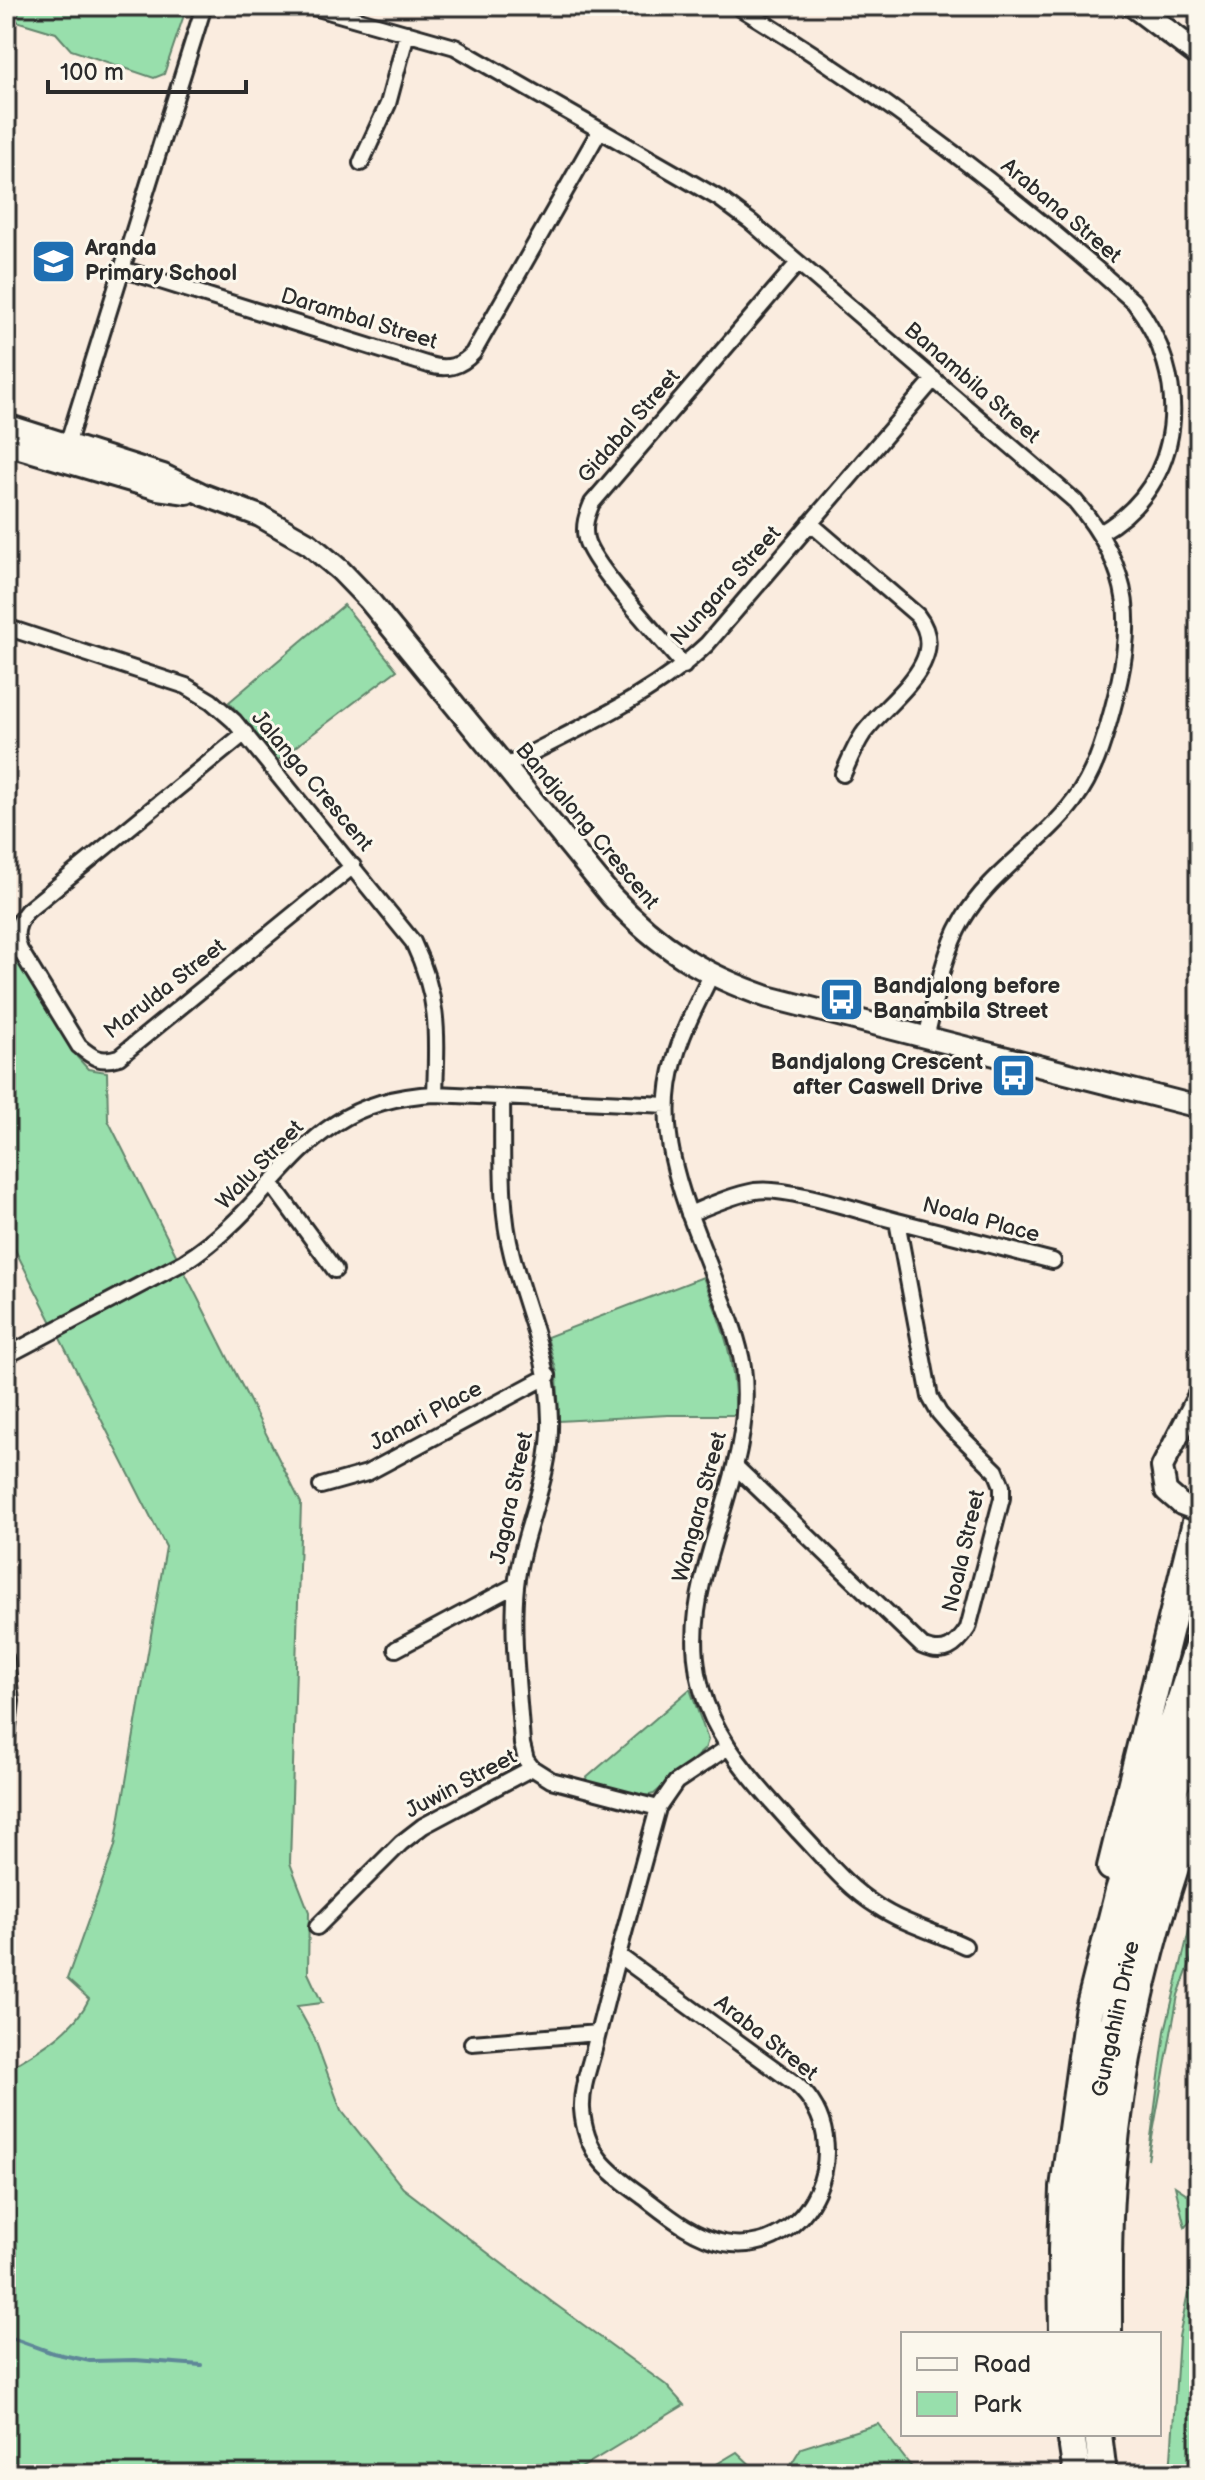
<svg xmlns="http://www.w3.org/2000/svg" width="1205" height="2480" viewBox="0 0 1205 2480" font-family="'Balsamiq Sans',sans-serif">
<rect width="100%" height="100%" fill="#faecdf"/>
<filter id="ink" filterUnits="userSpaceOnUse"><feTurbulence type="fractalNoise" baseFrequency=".0125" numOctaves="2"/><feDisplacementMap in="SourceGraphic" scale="16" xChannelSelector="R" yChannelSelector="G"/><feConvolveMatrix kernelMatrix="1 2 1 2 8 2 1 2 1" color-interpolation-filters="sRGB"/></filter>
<g filter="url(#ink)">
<path fill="#98dfac" stroke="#62856c" stroke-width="2" d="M6,6H187L164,74L154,78L71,50L56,33L6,18Z
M344,605L397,670L278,760L229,702Z
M6,943L77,1057L88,1069L107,1072L108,1120L301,1503L290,1863L309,1912L308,1973L322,2003L297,2006L314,2037L341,2110L403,2188L552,2302L666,2385L684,2405L571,2474H6V2070C36,2052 74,2032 89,1999L67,1979L115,1846L166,1547L6,1232Z
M703,1277C722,1325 737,1362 735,1415H668L559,1421L557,1373L547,1337Z
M690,1689L708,1740L705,1749L654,1794C638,1800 602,1785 584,1780Z
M1199,1889V1940L1178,1995L1148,2160L1165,2031Z
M1175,2186L1187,2194L1199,2187V2210L1185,2227Z
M1199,2237V2474H1170L1179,2337Z
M878,2424L917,2474H700L737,2452L759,2473L788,2469L801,2448Z"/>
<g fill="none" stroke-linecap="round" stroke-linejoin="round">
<path stroke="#5e8798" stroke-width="4" d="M6,2336L53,2353L90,2361L135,2360L201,2365"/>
<defs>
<path id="street" d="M310,6L455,47L720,199L751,222L1075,501C1135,571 1135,626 1112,711C1103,744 1094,774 1074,801C1041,845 990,872 962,921C942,956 936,999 926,1038
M737,6C879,92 1010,191 1134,302C1191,376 1188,483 1100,533
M361,163L388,104L407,33
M122,269L429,365C447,370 460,367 473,353L600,130
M65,452L204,6
M810,523L917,615C953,661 889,698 863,734C855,746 849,761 843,774
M6,627L186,686L211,701L234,721L413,942C440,999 437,1034 435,1094
M684,666C663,641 592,565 586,539C583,525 587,515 592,503L798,263
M245,733L27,911C16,924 14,935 20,950L79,1046C93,1058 101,1063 119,1057L353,866
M505,767C573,730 651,698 707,644L934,379
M711,975C698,1003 683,1029 675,1059C652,1134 686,1205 713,1275C724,1304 738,1335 743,1367C753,1440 720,1509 703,1579C675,1696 725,1751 798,1831C823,1857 846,1887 877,1906C904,1924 936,1932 965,1946
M502,1097C503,1148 499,1205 512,1255C527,1315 549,1354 550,1420C552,1478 522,1530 516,1586C511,1638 519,1693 522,1744L526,1760L532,1768
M271,1183L335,1270
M689,1214C711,1205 733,1195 755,1191C787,1186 862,1212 897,1221L930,1397L939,1413L951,1427L996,1471L1002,1486V1498L968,1628C956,1647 944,1656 922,1646L735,1466
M897,1221L1053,1261
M6,1356L184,1262C284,1199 298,1100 435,1094L667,1105
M321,1486L367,1473L548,1376
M396,1649L516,1585
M6,1659L11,1701L6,1743
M317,1927L401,1843L423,1826L532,1768L551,1780L658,1808
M618,1955C610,1987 602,2018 594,2049C589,2068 581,2089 582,2109C585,2153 607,2171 641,2195C666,2214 692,2237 724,2243C811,2258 861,2143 797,2085L618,1955L658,1808L676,1782L727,1748
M472,2043L598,2033"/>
<path id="secondary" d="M6,425L163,475L204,495L260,516L309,544L340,570L368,599L611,896C659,947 701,974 768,997L1199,1107
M6,444L158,489L187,493
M1181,1504L1166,1491L1162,1467L1199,1395"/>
<path id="primary" d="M1134,6L1199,55"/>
<path id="highway" d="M1111,1867L1199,1510
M1063,2334L1062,2251L1064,2188L1088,2013L1119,1891L1199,1643
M1089,2334C1087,2273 1086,2212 1093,2151C1109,2002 1151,1856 1199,1714
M1108,2334C1108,2279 1107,2224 1112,2170C1123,2043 1155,1917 1199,1798
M1071,2434L1077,2474
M1098,2434L1103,2474"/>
</defs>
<use href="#street" stroke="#2b2b2b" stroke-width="20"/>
<use href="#secondary" stroke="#2b2b2b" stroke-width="26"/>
<use href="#primary" stroke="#2b2b2b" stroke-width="28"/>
<use href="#highway" stroke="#2b2b2b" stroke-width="32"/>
<use href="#street" stroke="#fbf7ec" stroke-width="14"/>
<use href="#secondary" stroke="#fbf7ec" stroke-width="20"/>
<use href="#primary" stroke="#fbf7ec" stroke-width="22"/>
<use href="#highway" stroke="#fbf7ec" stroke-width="26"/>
<defs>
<path id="secondary-bridge" d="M1181,1504L1199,1511"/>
</defs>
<use href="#secondary-bridge" stroke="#2b2b2b" stroke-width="26" stroke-linecap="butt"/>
<use href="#secondary-bridge" stroke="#fbf7ec" stroke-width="20"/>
</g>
</g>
<defs>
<symbol id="school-square" viewBox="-11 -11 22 22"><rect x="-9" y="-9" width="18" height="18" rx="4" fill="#1f6fb2" stroke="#fbf7ec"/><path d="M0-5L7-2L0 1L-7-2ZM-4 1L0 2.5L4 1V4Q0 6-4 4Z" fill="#fff"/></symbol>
<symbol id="bus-square" viewBox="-11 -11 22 22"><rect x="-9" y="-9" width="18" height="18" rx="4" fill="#1f6fb2" stroke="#fbf7ec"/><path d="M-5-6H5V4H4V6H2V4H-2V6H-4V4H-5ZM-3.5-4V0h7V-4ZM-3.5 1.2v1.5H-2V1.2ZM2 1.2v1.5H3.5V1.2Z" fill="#fff"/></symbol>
</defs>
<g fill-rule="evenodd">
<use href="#school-square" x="28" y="236" width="51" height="51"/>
<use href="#bus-square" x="816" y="974" width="51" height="51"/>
<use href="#bus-square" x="988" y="1050" width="51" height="51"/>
</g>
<g text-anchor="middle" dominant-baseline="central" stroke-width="6" stroke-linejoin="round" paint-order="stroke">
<g font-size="22" fill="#2b2b2b" stroke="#fbf7ec">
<text transform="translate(1061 211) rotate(40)">Arabana Street</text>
<text transform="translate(359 319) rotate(17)">Darambal Street</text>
<text transform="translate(972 383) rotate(41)">Banambila Street</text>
<text transform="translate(629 426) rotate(-49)">Gidabal Street</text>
<text transform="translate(726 586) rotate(-48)">Nungara Street</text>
<text transform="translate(312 781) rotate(50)">Jalanga Crescent</text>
<text transform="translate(587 826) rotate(50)">Bandjalong Crescent</text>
<text transform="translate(165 989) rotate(-38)">Marulda Street</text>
<text transform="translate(260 1165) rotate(-46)">Walu Street</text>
<text transform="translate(981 1220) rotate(15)">Noala Place</text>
<text transform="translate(426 1416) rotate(-28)">Janari Place</text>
<text transform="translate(512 1498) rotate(-78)">Jagara Street</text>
<text transform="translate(700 1507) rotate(-75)">Wangara Street</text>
<text transform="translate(964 1551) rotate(-77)">Noala Street</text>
<text transform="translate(461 1784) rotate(-28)">Juwin Street</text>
<text transform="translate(1116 2019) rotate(-78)">Gungahlin Drive</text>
<text transform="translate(766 2038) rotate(38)">Araba Street</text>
</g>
<g font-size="22" font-weight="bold" fill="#2b2b2b" stroke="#fbf7ec" text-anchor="start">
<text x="85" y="248">Aranda<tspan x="85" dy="25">Primary School</tspan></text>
<text x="873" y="986">Bandjalong before<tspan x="873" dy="25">Banambila Street</tspan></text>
<text x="983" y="1062" text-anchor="end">Bandjalong Crescent<tspan x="983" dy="25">after Caswell Drive</tspan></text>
</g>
</g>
<rect width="1205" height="2480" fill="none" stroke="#fbf7ec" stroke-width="32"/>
<rect x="16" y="16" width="1173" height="2448" fill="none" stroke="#2b2b2b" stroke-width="3" filter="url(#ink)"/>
<rect x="901" y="2332" width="260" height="104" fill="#fbf7ec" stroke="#a8a59f" stroke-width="2"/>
<rect x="917" y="2358" width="40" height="12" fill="#fbf7ec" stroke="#a8a59f" stroke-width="2"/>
<text x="973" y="2372" font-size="24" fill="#2b2b2b">Road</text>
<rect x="917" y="2392" width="40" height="24" fill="#98dfac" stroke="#a8a59f" stroke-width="2"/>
<text x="973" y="2412" font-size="24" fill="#2b2b2b">Park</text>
<path d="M48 80v12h198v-12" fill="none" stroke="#2b2b2b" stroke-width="4"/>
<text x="60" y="80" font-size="24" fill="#2b2b2b" stroke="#fbf7ec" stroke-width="6" paint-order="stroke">100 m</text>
</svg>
